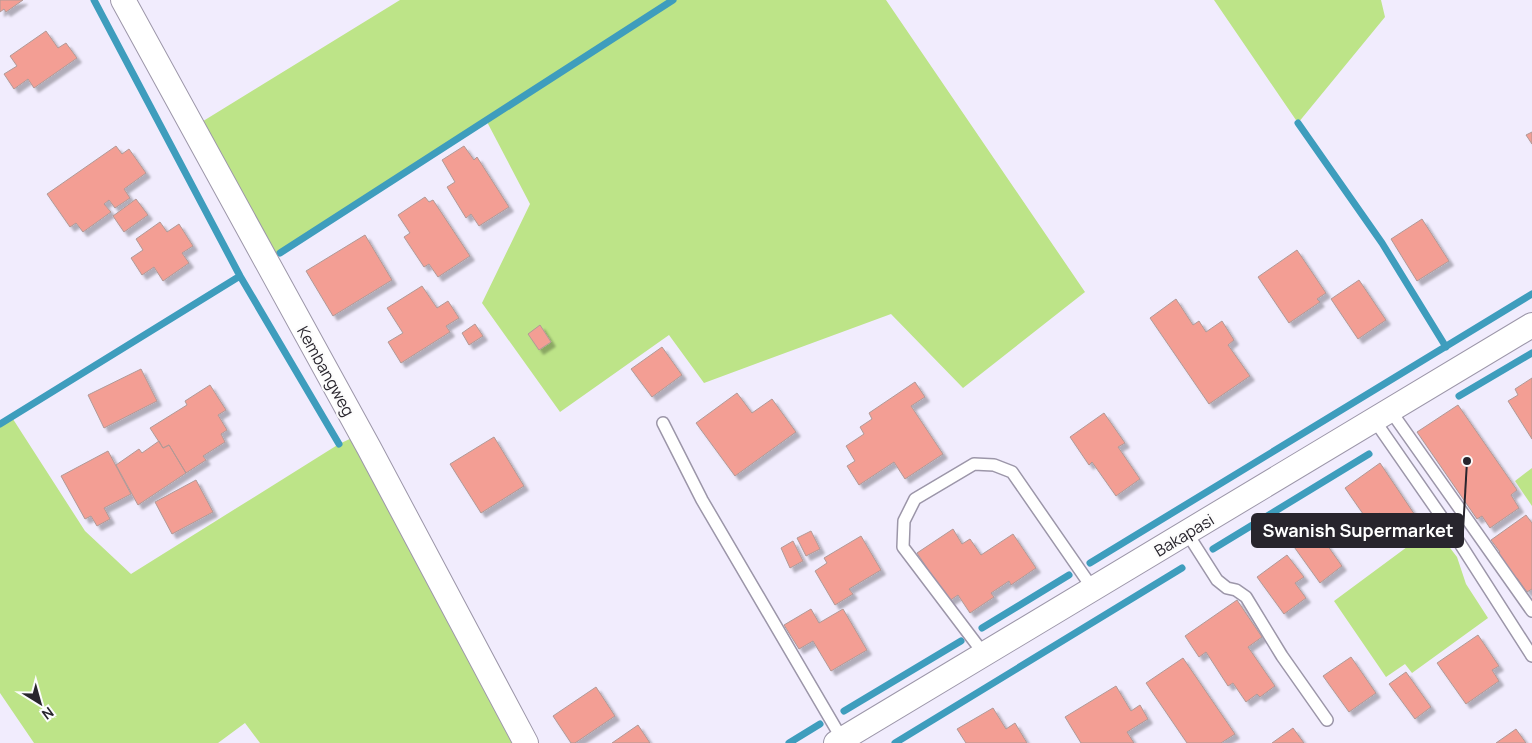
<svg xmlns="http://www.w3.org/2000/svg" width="1532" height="743" viewBox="0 0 1532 743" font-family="Manrope,sans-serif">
<defs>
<filter id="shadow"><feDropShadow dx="4.5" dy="4.5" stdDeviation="1" flood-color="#0004"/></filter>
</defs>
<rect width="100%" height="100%" fill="#f1ecfd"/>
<path fill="#bde488" d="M400,0H886L1085,292L963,388L891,314L704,383L669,335L560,412L482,303L530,204L486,120L273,257L200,123Z
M1214,0H1381L1385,17L1298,123Z
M11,416L85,531L131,574L339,444L354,437L516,743H260L245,723L218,743H34L0,693V424Z
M1532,468V506L1515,481Z
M1434,527L1457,557L1466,584L1488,618L1412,673L1405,664L1386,677L1334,601Z"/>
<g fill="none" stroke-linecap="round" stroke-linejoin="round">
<path stroke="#3e9dbd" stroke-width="7" d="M94,0L240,276L339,444
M1298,123L1382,243L1446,347
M280,253L673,0
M1459,396L1532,353
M0,424L240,276
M1213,549L1369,454
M1090,563L1532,294
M982,628L1069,575
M844,711L961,641
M789,743L820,724
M895,743L1182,568"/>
</g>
<path fill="#f39e94" stroke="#b19996" filter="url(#shadow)" d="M0,0H23L6,12L4,9L0,12Z
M46,31L58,48L66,43L77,58L34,88L28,79L14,89L4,74L17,66L10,56Z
M1532,132V144L1526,135Z
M116,146L122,154L129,149L146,173L124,189L130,198L115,208L109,200L104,204L111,212L83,232L76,223L70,227L47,194Z
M464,146L474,160L477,157L509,207L479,226L471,214L466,218L447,187L455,182L442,160Z
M425,197L429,202L433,200L470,256L438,277L429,264L424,267L404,237L410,233L398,215Z
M136,199L148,215L124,232L113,216Z
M1422,219L1449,261L1417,281L1391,239Z
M160,222L167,232L179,224L193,246L182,253L189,263L163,281L154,267L142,275L131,258L143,250L136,239Z
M365,235L392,280L333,316L306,271Z
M1297,250L1326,293L1317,299L1320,302L1289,323L1258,277Z
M1359,280L1386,320L1358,339L1331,299Z
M422,286L437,308L448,301L459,318L446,326L450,332L401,363L388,342L403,333L387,308Z
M1176,299L1193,325L1199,321L1206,332L1222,321L1234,340L1228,345L1250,376L1209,404L1150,318Z
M475,324L483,336L469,345L462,333Z
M540,325L551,342L539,350L528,334Z
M662,347L682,375L652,397L631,369Z
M141,369L157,401L104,428L88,395Z
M1532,378V439L1508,401L1518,395L1515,389Z
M915,382L925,397L911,406L943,454L905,479L894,462L859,485L847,466L855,461L846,446L864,434L860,427L872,419L869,413Z
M210,385L226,410L218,415L227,430L221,434L225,442L203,456L206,460L186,473L169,445L163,448L150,428L187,405L185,401Z
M737,393L752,413L772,399L796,432L735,476L696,423Z
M1458,405L1517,490L1511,495L1519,508L1490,528L1482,516L1477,519L1417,432Z
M1104,413L1125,443L1118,447L1140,479L1116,496L1092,462L1089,465L1070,437Z
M494,437L524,486L481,513L450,464Z
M159,441L163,448L169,445L186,473L138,505L116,465L139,449L142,453Z
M108,451L131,494L104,508L110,519L97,526L91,516L85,519L61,476Z
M1380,463L1419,521L1396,536L1380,513L1368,521L1345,488Z
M196,480L213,512L172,534L155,502Z
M1526,515L1532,523V589L1527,592L1517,578L1514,581L1495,555L1500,552L1491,540Z
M1310,521L1342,566L1320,583L1287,537Z
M953,529L962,544L970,539L981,555L1013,534L1036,568L1011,585L1009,581L991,593L994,597L970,613L958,595L949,601L917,553Z
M811,531L820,549L806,556L797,538Z
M861,536L881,570L849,589L853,594L835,605L815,571L827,563L824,558Z
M793,541L803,561L790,568L781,548Z
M1287,555L1304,577L1295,583L1306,598L1284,614L1257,577Z
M1237,600L1262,637L1248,647L1275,686L1260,697L1257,694L1246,702L1233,683L1228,686L1206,652L1199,657L1185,636Z
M811,609L819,623L843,609L867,650L831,671L813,641L799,649L784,625Z
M1478,635L1499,666L1492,670L1499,681L1466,704L1437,663Z
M1351,657L1376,693L1349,712L1323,676Z
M1183,658L1235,734L1221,743H1187L1146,683Z
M1406,672L1431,707L1415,719L1389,684Z
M1116,686L1131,711L1140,705L1148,719L1127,732L1134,743H1081L1065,717Z
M596,687L615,716L575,743H571L553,716Z
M993,708L1006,729L1015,723L1027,743H966L957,729Z
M638,725L650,743H612Z
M1293,728L1304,743H1272Z
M1516,729L1526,743H1496Z"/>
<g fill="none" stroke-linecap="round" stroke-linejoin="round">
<defs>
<path id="lane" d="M1390,410L1532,611
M1375,421L1459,542L1532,656
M663,423L702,500L842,739
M1187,533L1217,580L1227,588L1236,590L1246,597L1282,656L1327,720
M984,654L903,547L904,521L915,499L974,464L994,465L1012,472L1093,589"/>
<path id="street" d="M123,0L369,448L526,743
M836,743L1532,325"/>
</defs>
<use href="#lane" stroke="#9c96a9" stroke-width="14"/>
<use href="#street" stroke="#9c96a9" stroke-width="26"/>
<use href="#lane" stroke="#fff" stroke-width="11"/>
<use href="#street" stroke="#fff" stroke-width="24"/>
</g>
<g text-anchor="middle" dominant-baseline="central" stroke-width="4.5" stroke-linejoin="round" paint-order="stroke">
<g font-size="16" fill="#28252d" stroke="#fcfcfc">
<text transform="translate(326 371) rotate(61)">Kembangweg</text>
<text transform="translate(1184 535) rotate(-31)">Bakapasi</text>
</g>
</g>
<path fill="none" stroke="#28252d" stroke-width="2" d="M1467 461L1463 531"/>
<circle fill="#28252d" stroke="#fcfcfc" stroke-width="2" cx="1467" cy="461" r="5"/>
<rect fill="#28252d" stroke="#28252d" stroke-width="2" x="1252" y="514" width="211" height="33" rx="5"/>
<g font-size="18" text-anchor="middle" font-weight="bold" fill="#fff">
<text x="1358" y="537">Swanish Supermarket</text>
</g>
<g transform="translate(40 703) rotate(143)" stroke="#fcfcfc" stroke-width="4" paint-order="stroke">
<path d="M0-4L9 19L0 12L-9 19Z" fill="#28252d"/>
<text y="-8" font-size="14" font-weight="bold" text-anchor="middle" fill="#28252d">N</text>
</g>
</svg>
